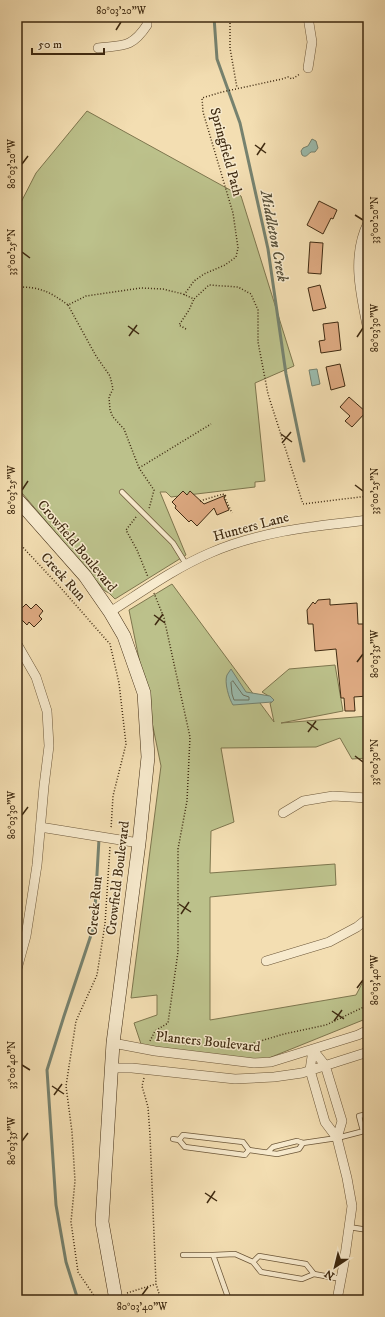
<svg xmlns="http://www.w3.org/2000/svg" width="385" height="1317" viewBox="0 0 385 1317" font-family="'IM FELL DW Pica',serif">
<rect width="100%" height="100%" fill="#f3deb2"/>
<filter id="stains"><feTurbulence type="fractalNoise" baseFrequency=".005" numOctaves="4"/><feColorMatrix values="0 0 0 0 .2 0 0 0 0 .09 0 0 0 0 .02 0 0 0 .5 -.17"/></filter>
<radialGradient id="worn" r=".72"><stop offset=".6" stop-color="#630" stop-opacity="0"/><stop offset="1" stop-color="#630" stop-opacity=".3"/></radialGradient>
<path fill="#bcc18b" stroke="#7e764e" d="M87,111L241,196L294,366L255,383L265,481L255,482V487L171,497L166,492H160L186,555L115,599L109,593L105,591L17,487V210L36,173Z
M172,584L274,722L270,703L272,702V698L262,692L289,669L335,665L343,711L281,723L368,716V758L352,759L340,738L316,747L221,748L234,822L211,831L210,873L335,864L336,885L210,897V1020L356,995L368,972V1018L264,1060L142,1047L134,1023L157,1015V995L131,998L161,766L129,610Z"/>
<path fill="#9bbcae" stroke="#76826f" d="M312,139L316,141L318,148L315,152H311C307,155 306,158 302,155L301,151L303,148L308,146Z
M317,369L320,384L312,386L309,370Z
M231,669L246,692L270,696L274,700L272,702L233,705C229,699 224,682 227,675C228,673 230,671 231,669Z"/>
<g fill="none" stroke-linecap="round" stroke-linejoin="round">
<path stroke="#6d7360" stroke-width="1" d="M233,681L243,695L249,697V700H234L232,694L231,683Z"/>
<path stroke="#76826f" stroke-width="3" d="M214,17L217,59L240,123L268,249L286,374L304,461
M78,1300L66,1262L56,1205L47,1070L64,1016L94,926L99,839"/>
</g>
<path fill="#dda981" stroke="#3f2a11" d="M319,201L337,210L333,219L331,218L323,234L307,225Z
M310,242L323,243L321,274L308,273Z
M320,285L326,308L313,311L308,288Z
M338,322L341,350L321,353L319,341L325,340L323,324Z
M340,364L345,386L331,390L326,367Z
M349,397L366,412L352,427L345,421L350,416L340,407Z
M183,491L187,495L190,491L204,504L226,495L224,498L229,510L217,515L214,508L197,526L191,520L189,522L175,508L176,506L172,502Z
M330,599V605L357,603L358,624H365L368,666V696L354,697L355,711H345L344,698H341L336,649L315,651L313,624H308L307,610L313,602L315,604L318,600Z
M26,604L31,609L36,604L43,611L39,616L42,619L34,627L29,622L27,625L17,615V613Z"/>
<g fill="none" stroke-linecap="round" stroke-linejoin="round">
<defs>
<path id="lane" d="M122,492L173,543L186,564
M363,1131L359,1116L368,1114
M173,1139L179,1140L185,1147L245,1155L249,1150
M179,1140L183,1135L243,1142L249,1150L277,1154L299,1149L303,1143
M268,1152L273,1147L297,1141L303,1143L337,1138L368,1130
M349,1227L368,1230
M183,1255H213
M253,1262L259,1256L306,1264L314,1274
M229,1300L213,1255L235,1254L253,1262L261,1272L302,1279L314,1274L341,1279"/>
<path id="street" d="M308,17L312,42L308,68
M98,48C123,45 132,48 147,25V17
M368,223C351,257 361,295 368,330
M110,612C143,591 175,568 210,553C260,531 315,526 368,520
M17,644L36,677L47,711L49,746L44,786L37,865L26,936L17,969
M283,813L303,801L333,796L368,798
M40,827L139,843
M266,961L329,942L357,927L368,918
M113,1043L155,1051L254,1063L271,1062L358,1035L368,1030
M112,1068H132L235,1079L274,1077L302,1073L368,1052
M337,1138L342,1121L325,1065L313,1050L310,1070L325,1122L337,1138L347,1178L352,1206L344,1263L337,1300"/>
<path id="secondary" d="M17,499L85,576L110,612L124,636L144,693L148,757L139,843L113,1043L102,1222L116,1300"/>
</defs>
<use href="#lane" stroke="#6c5739" stroke-width="6"/>
<use href="#street" stroke="#6c5739" stroke-width="10"/>
<use href="#secondary" stroke="#3f2a11" stroke-width="14"/>
<path stroke="#3f2a11" stroke-width="1.5" stroke-dasharray="1 2" stroke-linecap="butt" d="M230,17V48L237,88
M17,287C40,287 49,291 68,305L86,296L141,288L163,289L183,294L194,299L209,285L238,287L251,294L258,310V342L268,394L303,504L368,496
M184,295L194,281L204,274L225,265L236,257L238,248L233,213L203,112L202,98L222,92L282,79L288,77L292,79L300,74
M68,305L96,356L110,376L113,389L109,397L110,410L113,417L124,429L139,468L154,490L149,509
M186,329L179,325L189,310L194,299
M139,468L211,424
M200,501L223,494L232,513
M136,517L126,530L137,550L148,577
M17,541L59,586L110,644L119,683L126,744L113,796L111,829
M150,1041L155,1031L168,1023L178,952V849L187,801L190,737L164,618L154,593
M173,1043L205,1045H247L284,1034L326,1025L368,1005
M144,1078L142,1086L148,1107L150,1135L156,1284L161,1300
M127,1293L156,1284
M97,1300L78,1272L71,1222L75,1181L72,1132L66,1086L76,1021L97,975L105,924L110,847"/>
<use href="#lane" stroke="#f7eacd" stroke-width="4.5"/>
<use href="#street" stroke="#f7eacd" stroke-width="9"/>
<use href="#secondary" stroke="#f7eacd" stroke-width="13"/>
</g>
<path fill="none" stroke="#3f2a11" stroke-width="1.5" d="M116,30L121,22M255,145L266,153M257,155L265,143M22,164L28,156M355,215L363,220M22,252L30,258M128,326L139,334M129,336L137,325M357,337L363,328M281,434L292,442M282,443L291,432M355,485L363,491M22,490L28,481M154,615L165,623M155,625L163,614M357,662L363,654M307,722L318,730M308,732L316,721M355,756L363,762M22,815L28,807M179,904L191,912M181,914L189,902M357,988L363,980M332,1011L344,1019M334,1021L342,1010M22,1065L30,1070M52,1086L64,1094M54,1095L62,1084M22,1141L28,1133M205,1193L217,1201M207,1203L215,1191M142,1295L148,1287"/>
<g text-anchor="middle" dominant-baseline="central" stroke-width="3" stroke-linejoin="round" paint-order="stroke">
<g font-size="14" fill="#3f2a11" stroke="#f7eacd">
<text transform="translate(226 152) rotate(75)">Springfield Path</text>
<text transform="translate(251 527) rotate(-15)">Hunters Lane</text>
<text transform="translate(77 546) rotate(50)">Crowfield Boulevard</text>
<text transform="translate(63 577) rotate(48)">Creek Run</text>
<text transform="translate(118 878) rotate(-83)">Crowfield Boulevard</text>
<text transform="translate(95 906) rotate(-85)">Creek Run</text>
<text transform="translate(208 1042) rotate(6)">Planters Boulevard</text>
</g>
<g font-size="15" font-style="italic" fill="#564e38" stroke="#f7eacd">
<text transform="translate(274 236) rotate(79)">Middleton Creek</text>
</g>
</g>
<rect width="385" height="1317" fill="none" stroke="#f3deb2" stroke-width="44"/>
<g transform="translate(335 1267) rotate(215)" stroke="#f7eacd" stroke-width="3" paint-order="stroke">
<path d="M0-3L7 15L0 10L-7 15Z" fill="#3f2a11"/>
<text y="-6" font-size="11" font-weight="bold" text-anchor="middle" fill="#3f2a11">N</text>
</g>
<path d="M32 48v6h72v-6" fill="none" stroke="#3f2a11" stroke-width="2"/>
<text x="38" y="48" font-size="12" fill="#3f2a11" stroke="#f7eacd" stroke-width="3" paint-order="stroke">50 m</text>
<rect x="22" y="22" width="341" height="1273" fill="none" stroke="#3f2a11" stroke-width="1.5"/>
<g font-size="10" text-anchor="middle" fill="#3f2a11">
<text x="121" y="14">80°03'20"W</text>
<text transform="translate(11 164) rotate(-90)" y="4">80°03'20"W</text>
<text transform="translate(374 220) rotate(-90)" y="4">33°00'20"N</text>
<text transform="translate(11 252) rotate(-90)" y="4">33°00'25"N</text>
<text transform="translate(374 328) rotate(-90)" y="4">80°03'30"W</text>
<text transform="translate(11 490) rotate(-90)" y="4">80°03'25"W</text>
<text transform="translate(374 491) rotate(-90)" y="4">33°00'25"N</text>
<text transform="translate(374 654) rotate(-90)" y="4">80°03'35"W</text>
<text transform="translate(374 762) rotate(-90)" y="4">33°00'30"N</text>
<text transform="translate(11 815) rotate(-90)" y="4">80°03'30"W</text>
<text transform="translate(374 980) rotate(-90)" y="4">80°03'40"W</text>
<text transform="translate(11 1065) rotate(-90)" y="4">33°00'40"N</text>
<text transform="translate(11 1141) rotate(-90)" y="4">80°03'35"W</text>
<text x="142" y="1310">80°03'40"W</text>
</g>
<rect width="100%" height="100%" filter="url(#stains)"/>
<rect width="100%" height="100%" fill="url(#worn)"/>
</svg>
